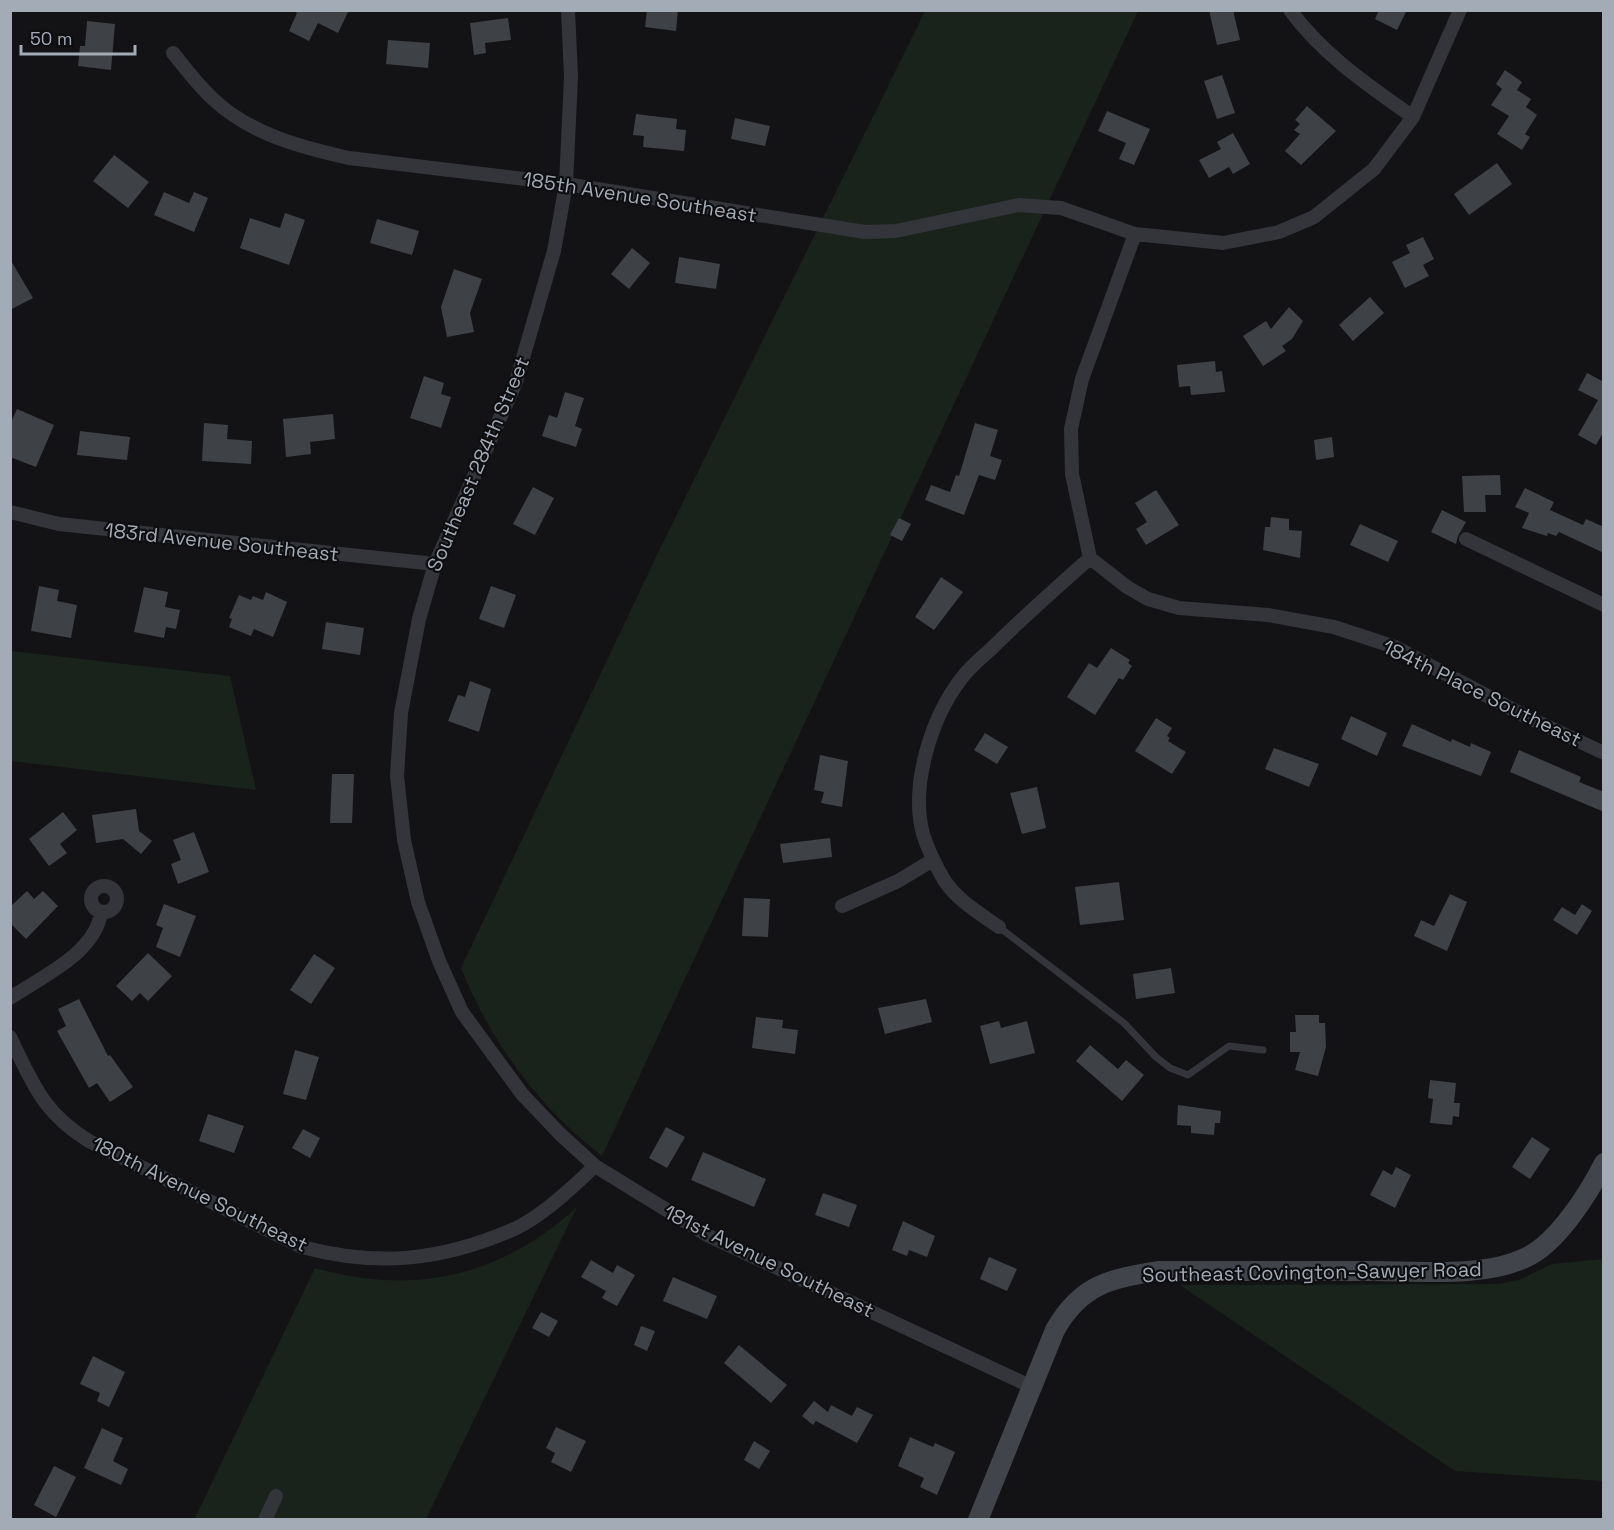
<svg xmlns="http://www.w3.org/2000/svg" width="1614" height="1530" viewBox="0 0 1614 1530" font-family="'Space Grotesk',sans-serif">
<rect width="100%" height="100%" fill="#131315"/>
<path fill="#1a231b" d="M925,11H1138L602,1156C537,1105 492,1044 461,968L656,557Z
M11,651L230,676L256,790L11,761Z
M577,1207L426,1519L194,1520L315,1268C415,1296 500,1277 577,1207Z
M1603,1259V1481L1455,1471L1180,1285L1498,1284L1519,1280L1552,1264Z"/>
<path fill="#3e4145" d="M293,10H349L338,33L318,23L309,41L289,31L297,13Z
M647,10H678L676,31L645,27Z
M1209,10H1233L1240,40L1217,45Z
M1379,10H1407L1397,30L1375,19Z
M508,18L511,40L485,43L486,53L474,55L470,23Z
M87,21L115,24L111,70L78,66L80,46H85Z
M388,40L430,43L428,68L386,64Z
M1505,70L1522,82L1517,90L1531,99L1526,107L1537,115L1525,134L1530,137L1522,150L1497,134L1509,116L1491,105L1502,89L1496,84Z
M1222,75L1235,113L1217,119L1204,81Z
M1307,106L1336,131L1301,165L1285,151L1300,134L1294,130L1300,124L1295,120Z
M1107,111L1150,129L1134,165L1119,159L1126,143L1098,131Z
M636,114L677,119L676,129L686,130L684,151L643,147L644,136L633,135Z
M735,118L770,126L765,146L731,139Z
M1233,133L1250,164L1233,174L1229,167L1209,178L1199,160L1221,149L1217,142Z
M114,155L149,182L128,208L93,181Z
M1497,163L1512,184L1469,215L1454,194Z
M164,192L189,203L194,192L208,198L194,232L154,215Z
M285,213L305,220L289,265L240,248L250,218L280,228Z
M377,219L419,231L412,255L370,243Z
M1423,237L1434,259L1423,265L1429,276L1405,288L1392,262L1410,253L1406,245Z
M632,248L650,263L629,289L611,274Z
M679,257L720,264L716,289L675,283Z
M10,259L33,298L10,310Z
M454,269L482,279L470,313L474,332L447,337L441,307Z
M1370,297L1384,313L1353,341L1339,325Z
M1289,307L1303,321L1292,339L1282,346L1286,351L1263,366L1243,336L1266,321L1271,329Z
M1215,361L1216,372L1222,371L1225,392L1191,395L1190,386L1179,387L1177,365Z
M1587,373L1604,382V431L1596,445L1578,435L1598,400L1578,390Z
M424,376L444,383L441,394L451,397L441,428L410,418Z
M565,392L584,398L575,426L582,429L576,447L542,436L549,415L557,418Z
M17,409L54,425L36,467L10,457V424Z
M333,414L335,439L310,442L311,454L286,457L283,419Z
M204,423L228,425L227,439L252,441L251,464L202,461Z
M975,423L998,430L990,456L1002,460L995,480L979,475L964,515L925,500L931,485L950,492L956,475L959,476Z
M80,431L130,437L127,460L77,455Z
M1332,437L1334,457L1316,460L1314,440Z
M1500,475L1501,495H1485L1486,512H1464L1462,476Z
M533,487L554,498L535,535L513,524Z
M1525,488L1554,502L1550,510L1583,525L1586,519L1604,527V553L1559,532L1556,536L1548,533L1547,536L1522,528L1529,513L1515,507Z
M1156,490L1179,525L1146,545L1136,529L1147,522L1135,503Z
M1442,510L1466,522L1458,536L1456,544L1431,532Z
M1271,517L1289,519V530L1302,531L1300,558L1263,550L1265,527H1270Z
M899,518L911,524L902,541L890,535Z
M1360,524L1398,541L1388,562L1350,545Z
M941,577L963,592L934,630L915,617Z
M39,586L59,590L57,601L77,605L71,638L31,631Z
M491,586L516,595L504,628L479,619Z
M144,587L168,592L165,607L180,610L176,629L166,627L164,638L134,632Z
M266,592L287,602L273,637L254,629L251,636L229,627L232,619L229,618L239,595L251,600L253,596L263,600Z
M326,622L364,628L360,655L322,649Z
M1111,648L1130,660L1128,663L1132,666L1123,680L1119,678L1095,715L1067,697L1089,663L1097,668Z
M470,681L491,689L479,732L448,721L458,695L465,697Z
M1351,716L1387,733L1377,756L1341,739Z
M1156,718L1172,728L1167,736L1170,738L1168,741L1186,752L1172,774L1135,751Z
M1412,724L1451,742L1452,739L1470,747L1471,743L1491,752L1481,776L1402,746Z
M985,733L1008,747L997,764L974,750Z
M1274,748L1319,764L1309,787L1265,769Z
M1519,750L1581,777L1579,782L1604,792V812L1510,772Z
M820,755L848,761L842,807L821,803L824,792L814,790Z
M332,774H354L352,823H330Z
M1037,787L1046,828L1022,834L1010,793Z
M136,809L139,831L152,841L141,854L123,839L96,843L92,815Z
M63,812L77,830L60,844L67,853L49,866L29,839Z
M194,832L209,872L178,884L171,864L181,860L173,840Z
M830,838L832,857L783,863L780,844Z
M1119,882L1124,920L1080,925L1075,887Z
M27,891L34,899L43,891L58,906L26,939L10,923V907Z
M1450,894L1467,902L1447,951L1414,936L1421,920L1434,926Z
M744,898L770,899L768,937L742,936Z
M164,904L196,916L180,957L156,947L163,928L156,925Z
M1582,904L1592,911L1577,935L1553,920L1562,907L1575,915Z
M148,953L172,976L148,1001L140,993L132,1001L116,986Z
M314,954L335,968L311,1004L290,990Z
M1171,968L1175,993L1136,999L1133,974Z
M79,999L108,1056L110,1055L133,1087L110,1102L97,1083L89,1088L57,1031L66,1026L58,1009Z
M926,999L932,1022L885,1034L878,1008Z
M1295,1015H1319V1023H1325L1326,1047L1318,1076L1295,1070L1300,1052H1290V1032H1296Z
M756,1017L783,1020L782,1028L798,1030L795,1054L752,1048Z
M999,1021L1001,1028L1027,1021L1035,1053L990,1064L980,1026Z
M1090,1045L1118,1069L1126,1060L1144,1075L1122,1101L1076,1061Z
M295,1050L319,1057L306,1100L283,1094Z
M1430,1080L1456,1083L1454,1103H1460L1459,1117L1453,1116L1452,1125L1430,1123L1433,1099L1428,1098Z
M1178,1105L1221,1111L1220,1123H1215L1214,1135L1191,1133V1126L1177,1125Z
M208,1114L244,1126L234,1153L199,1141Z
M666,1127L685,1137L667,1168L649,1158Z
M303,1129L320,1138L310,1158L292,1148Z
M1532,1137L1550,1149L1530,1179L1512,1167Z
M703,1152L766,1179L754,1207L691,1180Z
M1396,1167L1411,1175L1395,1208L1370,1195L1383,1170L1392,1175Z
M823,1193L857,1205L849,1227L815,1215Z
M903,1221L935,1236L927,1257L909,1250L907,1256L892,1250Z
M989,1257L1017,1269L1007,1291L980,1279Z
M591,1260L613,1273L617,1265L635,1275L617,1306L602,1298L606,1291L581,1277Z
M673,1277L717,1296L707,1319L663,1301Z
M541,1312L558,1321L549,1337L532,1328Z
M641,1326L655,1331L647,1351L634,1345Z
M739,1345L787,1385L771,1403L724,1363Z
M93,1356L125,1372L109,1407L97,1401L100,1393L80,1384Z
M814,1401L828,1412L831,1405L852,1416L857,1407L873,1415L857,1443L816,1421L813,1425L802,1416Z
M556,1427L586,1441L571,1472L551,1462L555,1453L546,1448Z
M102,1428L123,1438L113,1461L128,1469L121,1485L84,1468Z
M910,1437L933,1447L935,1443L955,1452L937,1495L920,1487L924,1478L898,1466Z
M754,1441L770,1451L759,1469L744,1460Z
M54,1466L76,1477L56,1517L34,1505Z"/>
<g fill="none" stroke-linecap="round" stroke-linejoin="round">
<path stroke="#33353a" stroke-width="7" d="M999,927L1124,1023L1156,1057L1170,1068L1188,1075L1229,1046L1263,1050"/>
<path stroke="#33353a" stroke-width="14" d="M568,10L571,77L566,184L554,251L516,382L435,564L419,619L401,713L397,776L404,840L418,902L439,961L462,1012L522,1094L559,1133L595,1166L709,1236L1030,1386
M1290,10C1323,55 1368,85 1413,117
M173,53C186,69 198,85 213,99C250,134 300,147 349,158L566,184L865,232L896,231L1019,205L1061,208L1135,234L1223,243L1279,232L1314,217L1374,169L1413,117L1460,10
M10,512L59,524L435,564
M1466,539L1604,605
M1090,558L1127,587L1148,599L1179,608L1268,615L1334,627L1395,647L1525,716L1604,753
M91 899a13 13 0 1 1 26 0a13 13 0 1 1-26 0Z
M842,906L898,881L933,860
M999,927C979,913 958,901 944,880C936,866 928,850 923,834C910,786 931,718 961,679C969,668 980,659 990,650C1022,618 1056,588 1090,558L1072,474L1071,429L1082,379L1135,234
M10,998C41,977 96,953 101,912
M10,1037C33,1084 43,1113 89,1141L302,1247C377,1267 440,1261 512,1230C540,1218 573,1187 595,1166
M265,1520L276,1496"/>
<path stroke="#41444a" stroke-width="20" d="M978,1520L1055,1330C1081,1284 1110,1279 1158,1271C1230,1271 1302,1271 1373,1271C1420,1271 1485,1278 1527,1257C1558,1242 1589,1193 1604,1163"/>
</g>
<g text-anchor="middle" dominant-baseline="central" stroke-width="4.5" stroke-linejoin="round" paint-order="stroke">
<g font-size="20" fill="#a3abb6" stroke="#0e0e10">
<text transform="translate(640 197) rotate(9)">185th Avenue Southeast</text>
<text transform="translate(478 464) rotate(-67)">Southeast 284th Street</text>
<text transform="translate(222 542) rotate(6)">183rd Avenue Southeast</text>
<text transform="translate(1482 693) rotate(26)">184th Place Southeast</text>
<text transform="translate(200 1194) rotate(26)">180th Avenue Southeast</text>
<text transform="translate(769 1261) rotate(26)">181st Avenue Southeast</text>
<text transform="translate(1312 1272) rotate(-1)">Southeast Covington-Sawyer Road</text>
</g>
</g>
<rect width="1614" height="1530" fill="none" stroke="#a3abb6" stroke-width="24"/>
<path d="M21 45v9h114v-9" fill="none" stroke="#a3abb6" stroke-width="3"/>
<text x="30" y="45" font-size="18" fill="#a3abb6" stroke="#0e0e10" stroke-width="4.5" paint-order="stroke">50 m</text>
</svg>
